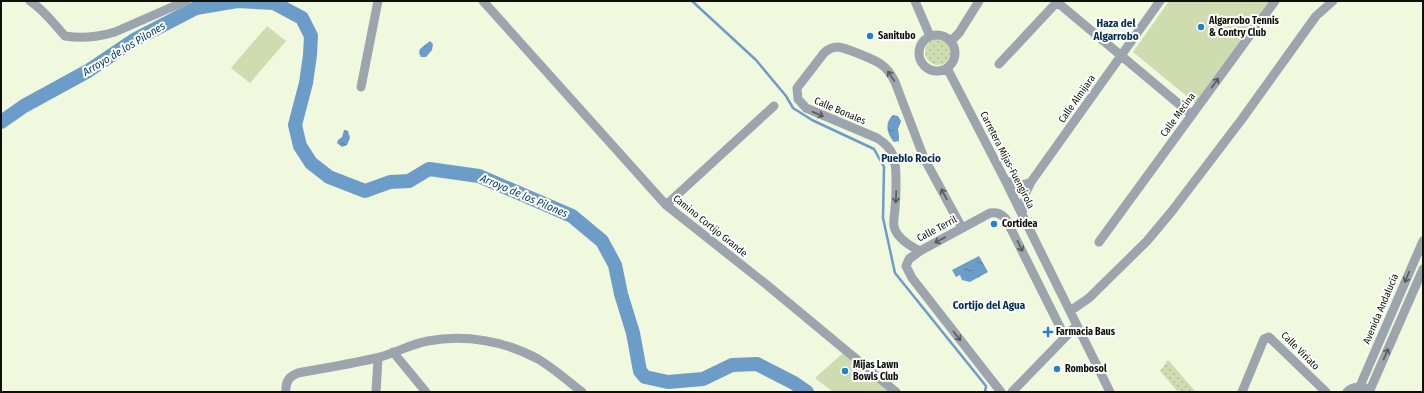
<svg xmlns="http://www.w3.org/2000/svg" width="1424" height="393" font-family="'Fira Sans Condensed',sans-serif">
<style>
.green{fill:url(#green-dots)}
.pitch{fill:#cfdcaf}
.water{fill:url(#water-ripples)}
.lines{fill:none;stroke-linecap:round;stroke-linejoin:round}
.stream{stroke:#6c9cc8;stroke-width:2.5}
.river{stroke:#6c9cc8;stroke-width:14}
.minor{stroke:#9ca5ae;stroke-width:9}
.oneway{stroke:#555a5a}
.poi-dot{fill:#2082ce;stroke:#fff;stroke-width:1.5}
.labels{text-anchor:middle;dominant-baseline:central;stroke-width:4;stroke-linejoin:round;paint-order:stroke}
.poi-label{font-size:10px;font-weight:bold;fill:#0e1007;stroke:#fff;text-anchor:start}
.street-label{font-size:10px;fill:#0e1007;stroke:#fff}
.neighbourhood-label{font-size:11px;font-weight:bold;fill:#002d50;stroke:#fff}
.water-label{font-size:11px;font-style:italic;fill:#013c65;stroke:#fff}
</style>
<defs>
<pattern id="green-dots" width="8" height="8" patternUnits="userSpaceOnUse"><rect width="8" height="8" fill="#cfdcaf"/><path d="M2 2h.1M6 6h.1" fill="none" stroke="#b1bc95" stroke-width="1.8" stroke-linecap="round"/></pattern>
<pattern id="water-ripples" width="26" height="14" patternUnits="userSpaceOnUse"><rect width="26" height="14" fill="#6c9cc8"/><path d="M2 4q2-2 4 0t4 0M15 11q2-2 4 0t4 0" fill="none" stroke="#577ea0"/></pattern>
</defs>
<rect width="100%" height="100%" fill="#f0f8de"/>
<path class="green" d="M925 52a13 13 0 1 1 26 0a13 13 0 1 1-26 0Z
M1168,360l28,32h-18l-18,-21z"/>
<path class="pitch" d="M1169,1h101l-75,102 -62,-51z
M267,26l19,15 -36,42 -19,-15z
M844,352l49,40h-60l-18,-14z"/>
<path class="water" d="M430,41l3,3 -1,6 -6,7h-5l-2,-4 1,-4z
M893,115l5,1 3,5 -3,8 1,8v4l-5,1c-7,-8 -10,-19 -1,-27z
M344,130l4,1 2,7 -3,7 -5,2 -5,-4 1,-3 4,-3z
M979,256l9,16 -18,10 -8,-2 -2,-5 -4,2 -4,-7z"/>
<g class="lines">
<path class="stream" d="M692,1l64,59 30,36 7,12 19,12 62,29 10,18 -1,51 12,55 91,113 -1,6"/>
<path class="river" d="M1,122l23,-16 64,-35 46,-31 62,-32 41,-7 37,2 28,15 9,18 -1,19 -4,28 -11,42 5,21 11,17 18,14 36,14 25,-9 19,-1 20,-12 50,7 93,40 30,25 13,24 6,29 12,39 7,38 5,6 23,5 35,-3 29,-14 25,-1 37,19 13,9"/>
<path class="minor" d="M30,1c14,9 24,23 35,35 17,3 33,1 50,-4l71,-31
M483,1l183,204 101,80 129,107
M915,1l15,35
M1057,2l135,113
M919 53a18 18 0 1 1 36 0a18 18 0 1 1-36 0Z
M951,41l8,-8 20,-32
M999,64l59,-63
M947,68l58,112 105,212
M361,87l17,-86
M1005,180c10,5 16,7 26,2
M666,205l108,-99
M1022,214l4,-22 5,-10 129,-181
M1099,242l176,-241
M920,251c-10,-5 -24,-13 -26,-25 -1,-5 1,-13 1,-18 1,-9 1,-19 1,-28 0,-19 -1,-31 -19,-42l-71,-30 -8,-9 -1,-11 27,-35c4,-4 8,-6 14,-6 8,1 38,13 44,18 6,4 10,11 13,17l29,76 38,70
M1070,311l19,-13 58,-57 25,-30 70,-92 74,-103 17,-15
M393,352l33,40
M1360,386l63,-145
M1370,390l53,-121
M286,392c-1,-10 3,-16 12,-19 26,-5 53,-9 78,-15 18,-4 34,-14 52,-17 37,-7 77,0 110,18 15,9 30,22 44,33
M376,392l2,-34
M1001,392l-89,-114 -6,-12 3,-7 11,-8 70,-38c8,-1 11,1 16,6l59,118
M1012,392l65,-67
M1242,392l22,-53 5,-2 57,55
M1347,392c6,-6 12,-6 19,-4"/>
</g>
<defs><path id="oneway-shaft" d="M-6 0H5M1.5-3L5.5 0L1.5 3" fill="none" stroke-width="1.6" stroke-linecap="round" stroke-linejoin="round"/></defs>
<g class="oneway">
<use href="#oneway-shaft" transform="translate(891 76) rotate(-124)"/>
<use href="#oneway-shaft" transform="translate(1215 83) rotate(-54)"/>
<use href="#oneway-shaft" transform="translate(818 114) rotate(23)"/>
<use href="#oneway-shaft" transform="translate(944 194) rotate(-118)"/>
<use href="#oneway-shaft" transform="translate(896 197) rotate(92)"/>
<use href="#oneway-shaft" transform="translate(940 240) rotate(152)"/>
<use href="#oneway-shaft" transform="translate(1020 246) rotate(64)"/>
<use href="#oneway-shaft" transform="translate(1407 277) rotate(113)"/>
<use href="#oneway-shaft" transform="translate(957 336) rotate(52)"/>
<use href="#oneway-shaft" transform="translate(1386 354) rotate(-66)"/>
</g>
<g class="poi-dot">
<circle cx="1201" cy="27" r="4"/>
<circle cx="870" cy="36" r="4"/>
<circle cx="994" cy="224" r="4"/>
<path d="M1046 326h4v4h4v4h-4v4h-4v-4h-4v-4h4z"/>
<circle cx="1057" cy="369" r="4"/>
<circle cx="845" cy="371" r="4"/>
</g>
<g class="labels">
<g class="poi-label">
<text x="1209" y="21">Algarrobo Tennis<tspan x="1209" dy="12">&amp; Contry Club</tspan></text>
<text x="878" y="36">Sanitubo</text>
<text x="1002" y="224">Cortidea</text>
<text x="1056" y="332">Farmacia Baus</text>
<text x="853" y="365">Mijas Lawn<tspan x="853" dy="12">Bowls Club</tspan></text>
<text x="1065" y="369">Rombosol</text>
</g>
<g class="street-label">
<text transform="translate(1077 99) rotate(-55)">Calle Almijara</text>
<text transform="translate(840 111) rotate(23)">Calle Bonales</text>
<text transform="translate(1178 115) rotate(-54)">Calle Mecina</text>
<text transform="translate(1007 160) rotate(63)">Carretera Mijas-Fuengirola</text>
<text transform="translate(710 226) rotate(39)">Camino Cortijo Grande</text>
<text transform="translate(937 229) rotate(-28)">Calle Terril</text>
<text transform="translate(1381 309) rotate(-67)">Avenida Andalucía</text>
<text transform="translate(1300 351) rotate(45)">Calle Viriato</text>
</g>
<g class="neighbourhood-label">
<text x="1116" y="23">Haza del<tspan x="1116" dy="13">Algarrobo</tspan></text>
<text x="911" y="158">Pueblo Rocio</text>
<text x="989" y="305">Cortijo del Agua</text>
</g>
<g class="water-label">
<text transform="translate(124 49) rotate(-31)">Arroyo de los Pilones</text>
<text transform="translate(524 196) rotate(23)">Arroyo de los Pilones</text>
</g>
</g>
<rect width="1424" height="393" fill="none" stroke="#0e1007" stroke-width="4"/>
</svg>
